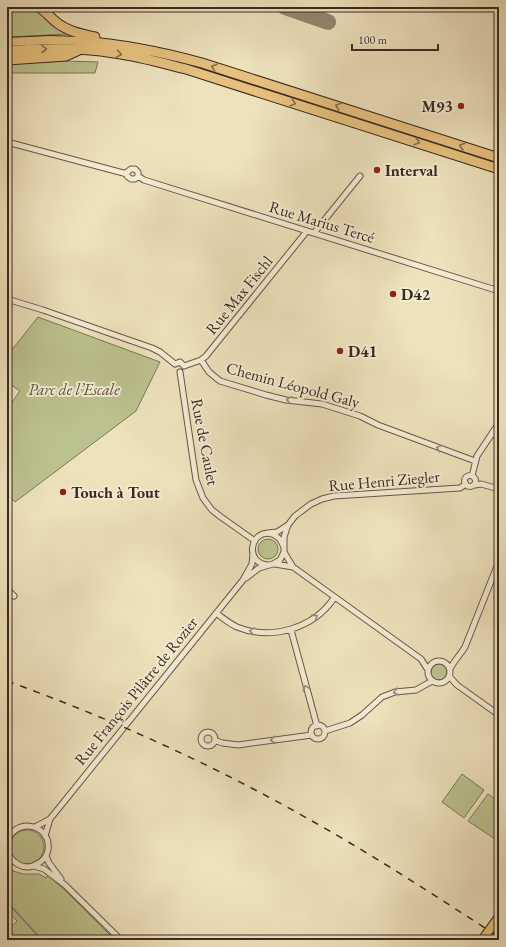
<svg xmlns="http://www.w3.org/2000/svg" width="506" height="947" font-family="'EB Garamond',serif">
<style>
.green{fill:#bcc28e;stroke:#7b7658}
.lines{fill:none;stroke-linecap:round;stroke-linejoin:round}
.stream{stroke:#738276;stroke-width:1.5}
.taxiway{stroke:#94866e;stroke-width:16}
.minor-casing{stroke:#675748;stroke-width:7}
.trunk-casing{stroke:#3a2921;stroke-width:10}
.motorway-casing{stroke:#3a2921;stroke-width:11}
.minor{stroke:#f3ecd3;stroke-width:5}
.trunk{stroke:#e6c17e;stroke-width:8}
.motorway{stroke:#e6c17e;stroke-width:9}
.rail{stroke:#3a2921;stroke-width:1.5;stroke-dasharray:7 7;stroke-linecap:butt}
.trunk-bridge-casing{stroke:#3a2921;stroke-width:10;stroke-linecap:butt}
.trunk-bridge{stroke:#e6c17e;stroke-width:8}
.oneway{stroke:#876d4b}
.oneway2{stroke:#968a7a}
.poi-dot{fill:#8f2418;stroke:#f3ecd3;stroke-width:1.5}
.labels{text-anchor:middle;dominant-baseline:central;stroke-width:4;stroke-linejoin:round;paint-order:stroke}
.poi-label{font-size:16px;font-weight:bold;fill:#3a2921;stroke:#f3ecd3;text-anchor:start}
.street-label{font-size:16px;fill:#3a2921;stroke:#f3ecd3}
.park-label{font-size:16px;font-style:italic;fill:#5a4f3c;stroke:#f3ecd3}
</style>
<rect width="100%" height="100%" fill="#ede2bc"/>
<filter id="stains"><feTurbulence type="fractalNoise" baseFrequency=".005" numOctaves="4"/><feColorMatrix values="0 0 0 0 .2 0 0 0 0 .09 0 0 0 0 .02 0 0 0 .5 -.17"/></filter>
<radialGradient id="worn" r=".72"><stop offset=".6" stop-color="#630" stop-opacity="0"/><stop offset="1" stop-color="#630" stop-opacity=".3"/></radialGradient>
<path class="green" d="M7,7h24l37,27 -61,3z
M65,61l33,1 -3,11h-88v-9z
M38,317l122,45 -24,49 -121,91 -8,-8v-85l13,-18 -13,-9v-26z
M258 549a10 10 0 1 1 20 0a10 10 0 1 1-20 0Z
M431 672a8 8 0 1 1 16 0a8 8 0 1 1-16 0Z
M462,774l22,16 -20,28 -22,-16z
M488,794l11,8v37l-1,2 -30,-20z
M10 847a17 17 0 1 1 34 0a17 17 0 1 1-34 0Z
M7,869l16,5h16l7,4 2,-3 21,19 46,46h-108v-10l5,-5 -3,-3 4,3 4,-4 -8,-8 -2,2z"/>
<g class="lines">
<path class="stream" d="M7,902l35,38"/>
<path class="taxiway" d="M285,7l43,15"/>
<g class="minor-casing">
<path id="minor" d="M7,142l120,32
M138,176l-3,3h-4l-4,-3v-4l4,-3h4l3,3v4l6,4 355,111
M314,233l46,-57
M7,299l36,11 109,38 8,4 15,12
M201,360l8,12 11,9 46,14 20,5 36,4 38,12 18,9 97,36
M175,364l5,-2 4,4
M184,366l17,-6 5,-4 101,-125
M180,372l16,108 7,18 9,12 9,7 34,24
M492,433l7,5
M464.5 481a5.5 5.5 0 1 1 11 0a5.5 5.5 0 1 1-11 0Z
M472,476l5,-20 22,-33
M475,485l6,-1 18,5
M267,533l10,-1 11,-7 7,-9 16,-12 11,-5 12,-3 126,-8 6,-4
M284,552l9,15 128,92 7,11
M275,564l18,3
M268,565c-25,-2 -17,-37 4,-31 6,2 9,6 11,11
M246,578l13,-10 14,-4 7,-4 4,-8v-15l4,-12
M7,589l7,7
M216,613c7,5 14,11 21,14 35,14 77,1 97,-29
M291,630l26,96
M428 672a11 11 0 1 1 22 0a11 11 0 1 1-22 0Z
M450,669c4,-8 10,-14 15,-22l34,-86
M449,676l8,9 42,30
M311 732a7 7 0 1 1 14 0a7 7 0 1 1-14 0Z
M325,731l25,-8 12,-8 20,-18 13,-5 21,-2 16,-9
M201 739a7 7 0 1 1 14 0a7 7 0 1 1-14 0Z
M216,741l7,2 15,2 74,-10
M35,827l15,-8 193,-239 9,-16 1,-11
M45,836l5,-17
M7,844c5,-28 45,-21 41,6 -1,6 -5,11 -11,14 -13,8 -28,-2 -30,-16
M46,856l3,7 12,16
M34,866l10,3 21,16 56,55"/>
</g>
<g class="trunk-casing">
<path id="trunk" d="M7,42l43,-2 30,1
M498,940l1,-1"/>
</g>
<g class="motorway-casing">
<path id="motorway" d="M39,7c6,4 11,10 17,15 11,9 25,12 39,15
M80,41c41,3 82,11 122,22l297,95
M7,51c36,-3 71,-4 107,2 24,3 48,10 72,16l313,100
M7,60l59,-4 13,-6"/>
</g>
<use href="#minor" class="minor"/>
<use href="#trunk" class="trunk"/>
<use href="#motorway" class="motorway"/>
<path class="rail" d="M7,681c108,39 213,87 312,144 62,35 121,74 180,112"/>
<g class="trunk-bridge-casing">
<path id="trunk-bridge" d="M482,940l16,-22"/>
</g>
<use href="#trunk-bridge" class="trunk-bridge"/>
</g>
<defs><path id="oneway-chevron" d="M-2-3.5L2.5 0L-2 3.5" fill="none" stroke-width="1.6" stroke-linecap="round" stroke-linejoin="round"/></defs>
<g class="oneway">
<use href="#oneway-chevron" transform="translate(44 49) rotate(-2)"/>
<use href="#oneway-chevron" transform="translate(119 54) rotate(10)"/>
<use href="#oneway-chevron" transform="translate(214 67) rotate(-162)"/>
<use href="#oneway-chevron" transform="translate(293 103) rotate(17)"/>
<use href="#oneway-chevron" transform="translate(338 106) rotate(-162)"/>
<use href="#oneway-chevron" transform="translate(417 142) rotate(18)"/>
<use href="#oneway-chevron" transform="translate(462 146) rotate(-162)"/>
</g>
<g class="oneway2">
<use href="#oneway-chevron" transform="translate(289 400) rotate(-171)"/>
<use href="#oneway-chevron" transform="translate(439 448) rotate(-160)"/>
<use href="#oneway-chevron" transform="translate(315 617) rotate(-34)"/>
<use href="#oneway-chevron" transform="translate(252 631) rotate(-171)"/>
<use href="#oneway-chevron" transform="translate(306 688) rotate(-106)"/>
<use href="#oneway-chevron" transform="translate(396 692) rotate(165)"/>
<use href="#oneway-chevron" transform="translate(273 740) rotate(173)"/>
</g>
<g class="poi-dot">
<circle cx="461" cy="106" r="4"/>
<circle cx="377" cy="170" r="4"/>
<circle cx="393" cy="294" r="4"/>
<circle cx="340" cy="351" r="4"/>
<circle cx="63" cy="492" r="4"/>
</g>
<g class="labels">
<g class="poi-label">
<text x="453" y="106" text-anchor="end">M93</text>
<text x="385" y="170">Interval</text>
<text x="401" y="294">D42</text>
<text x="348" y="351">D41</text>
<text x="71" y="492">Touch à Tout</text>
</g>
<g class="street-label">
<text transform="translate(322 222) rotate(17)">Rue Marius Tercé</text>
<text transform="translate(239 295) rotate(-51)">Rue Max Fischl</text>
<text transform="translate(293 385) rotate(15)">Chemin Léopold Galy</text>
<text transform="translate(205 442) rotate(79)">Rue de Caulet</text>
<text transform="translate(384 481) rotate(-5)">Rue Henri Ziegler</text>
<text transform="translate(136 691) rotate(-51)">Rue François Pilâtre de Rozier</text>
</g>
<g class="park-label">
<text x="74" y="389">Parc de l’Escale</text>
</g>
</g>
<rect width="506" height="947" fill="none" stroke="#ede2bc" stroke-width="24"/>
<rect x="8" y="8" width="490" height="931" fill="none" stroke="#3a2921" stroke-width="2"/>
<rect x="12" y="12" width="482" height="923" fill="none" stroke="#3a2921"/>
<path d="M352 44v6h86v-6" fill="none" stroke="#3a2921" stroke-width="2"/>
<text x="358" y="44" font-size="12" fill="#3a2921" stroke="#f3ecd3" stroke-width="3" paint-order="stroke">100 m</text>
<rect width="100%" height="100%" filter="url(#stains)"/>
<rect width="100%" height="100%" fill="url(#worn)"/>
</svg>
